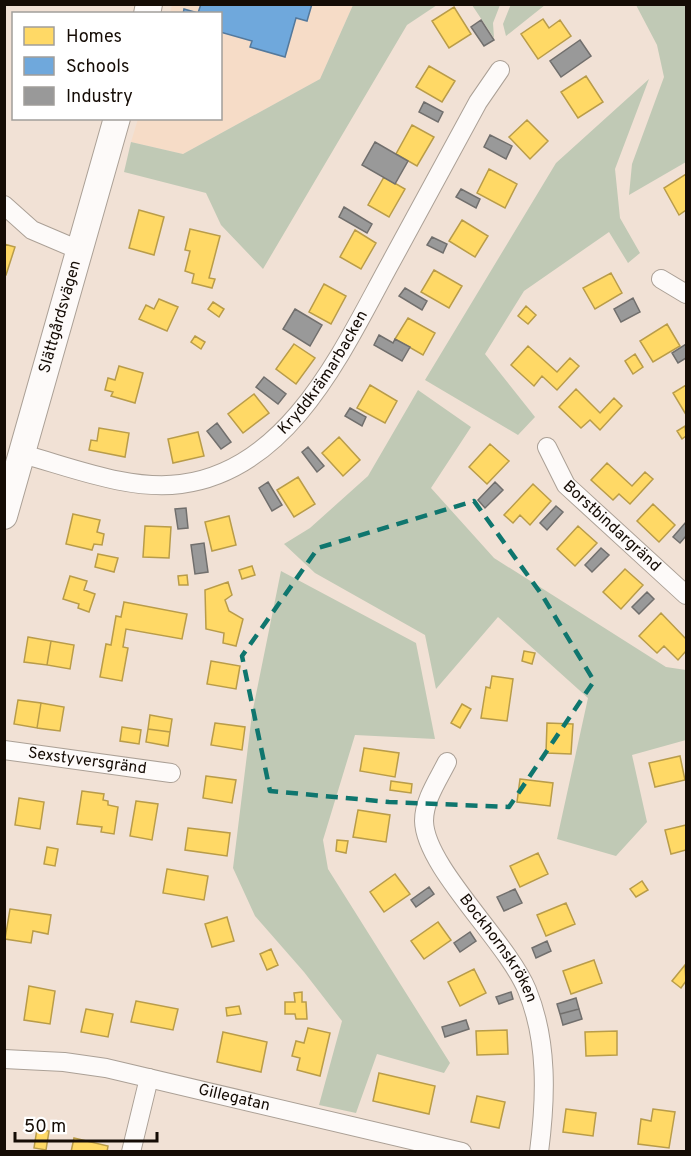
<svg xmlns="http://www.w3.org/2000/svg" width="691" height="1156" font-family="Overpass,sans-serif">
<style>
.built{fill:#f6dcc7}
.forest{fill:#c0c9b5}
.homes{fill:#ffd966;stroke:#b99c49;stroke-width:1.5}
.schools{fill:#6fa8dc;stroke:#54799c;stroke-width:1.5}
.industry{fill:#999;stroke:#716f6d;stroke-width:1.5}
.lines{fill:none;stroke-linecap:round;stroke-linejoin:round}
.street-casing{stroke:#aba096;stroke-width:20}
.secondary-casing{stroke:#aba096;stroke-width:28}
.street{stroke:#fdfaf9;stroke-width:18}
.secondary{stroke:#fdfaf9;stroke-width:26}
.marked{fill:none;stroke:#0f766e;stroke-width:4.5;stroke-dasharray:12 8;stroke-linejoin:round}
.labels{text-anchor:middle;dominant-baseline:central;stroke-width:6;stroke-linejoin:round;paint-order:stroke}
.street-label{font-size:16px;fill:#150c05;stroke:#fff}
</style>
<rect width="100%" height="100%" fill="#f1e1d5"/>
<path class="built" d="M172,5h181l-33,74 -137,75 -52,-12 7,-23 82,-1v-104l-50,-1z"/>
<path class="forest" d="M511,4h34v1l-39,31 -3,-12z
M353,5h84l-30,20 -144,244 -42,-44 -15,-32 -82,-21 7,-30 52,12 137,-75z
M472,5h28l-7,18 1,15z
M636,5h50v157l-57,33 3,-31 32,-87 -7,-32z
M649,79l-34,90 5,49 20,35 -12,10 -19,-31 -85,59 -39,63 50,63 -17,18 -93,-55 131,-217z
M418,390l53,37 -40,61 63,70 172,109 20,3v70l-54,15 15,67 -31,34 -59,-17 31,-141 -90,-81 -62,72 -11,-54 -110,-62 -31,-29 26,-16 58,-52z
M281,571l135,72 19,96 -80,-4 -32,105 5,29 122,194 -6,10 -67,-19 -21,59 -37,-8 23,-84 -38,-49 -49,-56 -22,-48 19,-154z"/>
<path class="homes" d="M454,7l17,27 -22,14 -17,-27z
M543,19l6,9 11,-8 11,16 -33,23 -17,-25z
M429,66l26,15 -13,21 -26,-15z
M586,76l17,26 -25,16 -17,-26z
M527,120l21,21 -18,18 -21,-22z
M412,125l22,12 -17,29 -21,-12z
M489,169l28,15 -12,24 -28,-15z
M686,174v36l-7,5 -15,-27z
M384,177l21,12 -16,28 -21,-12z
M139,210l25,7 -10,38 -25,-7z
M462,220l26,16 -13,21 -26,-16z
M190,229l30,7 -11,42 6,1 -3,9 -20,-5 2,-9 -9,-3 5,-20 -5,-1z
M355,230l21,13 -15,26 -21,-12z
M4,244l11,3 -9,28h-2z
M434,270l28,16 -13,22 -28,-16z
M611,273l11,20 -27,16 -12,-21z
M324,284l22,12 -15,28 -22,-12z
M159,299l19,8 -11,24 -28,-12 7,-14 8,4z
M213,302l11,7 -5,8 -11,-8z
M526,306l10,9 -8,9 -10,-8z
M408,318l27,15 -12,22 -28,-16z
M667,324l13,22 -27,16 -13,-21z
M195,336l10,6 -4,7 -10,-7z
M294,344l21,14 -19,26 -20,-15z
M528,346l29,26 13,-14 9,8 -22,24 -15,-14 -8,10 -23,-21z
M635,354l8,13 -10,7 -8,-13z
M119,366l24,7 -8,30 -24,-7 2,-4 -8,-2 3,-12 7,2z
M370,385l27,16 -12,22 -28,-15z
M686,385v27l-1,1 -12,-20z
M576,389l24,24 14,-15 8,8 -22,24 -10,-10 -9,8 -22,-21z
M254,394l15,19 -26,20 -15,-19z
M685,426l1,10 -4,3 -5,-8z
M99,428l30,5 -4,24 -36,-7 2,-10 6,1z
M198,432l6,24 -31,7 -5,-24z
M339,437l21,23 -17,16 -21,-23z
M490,444l19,17 -22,23 -18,-17z
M607,463l25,23 13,-14 8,7 -23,25 -11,-10 -6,6 -22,-20z
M298,477l17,27 -21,13 -17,-27z
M533,484l18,17 -21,24 -10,-10 -7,8 -9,-8z
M653,504l22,21 -16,17 -22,-21z
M73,514l27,6 -3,12 7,2 -2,11 -8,-1 -2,6 -26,-6z
M229,516l7,29 -24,6 -7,-29z
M145,526l26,1 -2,31 -26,-1z
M578,526l19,17 -22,23 -18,-17z
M98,554l20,4 -4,14 -19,-5z
M252,566l3,9 -13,4 -3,-9z
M625,569l18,16 -22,24 -18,-17z
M187,575l1,10h-9l-1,-9z
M70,576l17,5 -3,9 11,4 -6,18 -11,-4 1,-4 -16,-5z
M228,582l4,13 -7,5 4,11 14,8 -7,27 -13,-3 1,-10 -18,-4 -1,-39z
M124,602l63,12 -5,25 -56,-10 -3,18 5,1 -6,33 -22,-4 6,-33 5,1 5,-29 5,1z
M661,613l25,26v12l-8,9 -14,-14 -7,7 -18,-17z
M28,637l23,4 -4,24 -23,-3z
M51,641l23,4 -4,24 -23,-4z
M524,651l11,2 -3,11 -10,-3z
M211,661l29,5 -4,23 -29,-5z
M492,676l21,3 -6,42 -26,-3 5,-31 4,1z
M18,700l23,3 -4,25 -23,-4z
M41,703l23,4 -4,24 -23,-3z
M462,704l9,5 -11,19 -9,-5z
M150,715l22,4 -2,13 -22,-3z
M215,723l30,4 -3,23 -31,-5z
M547,723l26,1 -2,30 -25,-1z
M122,727l19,3 -2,14 -19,-3z
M148,729l22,3 -2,14 -22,-4z
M364,748l35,5 -4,24 -35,-6z
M680,756l5,24 -30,7 -6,-24z
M206,776l30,4 -4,23 -29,-5z
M520,779l33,4 -3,23 -33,-4z
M391,781l21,3 -1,9 -21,-3z
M82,791l22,3 -1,6 5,1v4l10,2 -4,27 -13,-2 1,-5 -25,-3z
M19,798l25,4 -4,27 -25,-4z
M136,801l22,3 -6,36 -22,-4z
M358,810l32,5 -4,27 -33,-5z
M686,825v25l-15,4 -6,-24z
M188,828l42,5 -3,23 -42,-6z
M337,840l11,1 -2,12 -10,-2z
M47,847l11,2 -3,17 -11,-2z
M538,853l10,21 -28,13 -10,-21z
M167,869l41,7 -4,24 -41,-7z
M395,874l15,20 -26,18 -14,-20z
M642,881l6,9 -12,7 -6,-8z
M566,903l9,21 -29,12 -9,-21z
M10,909l41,6 -3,19 -15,-3 -2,12 -26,-4z
M227,917l7,24 -22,6 -7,-23z
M438,922l13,18 -27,19 -13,-18z
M271,949l7,16 -11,5 -7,-16z
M594,960l8,23 -31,11 -8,-23z
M685,965l1,16 -5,7 -9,-7z
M474,969l12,24 -26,13 -12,-24z
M29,986l26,5 -5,33 -26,-4z
M302,992v10h4l1,17h-11l-1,-5h-10v-12h10l-1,-9z
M136,1001l42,8 -5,21 -42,-8z
M239,1006l2,8 -14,2 -1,-8z
M86,1009l27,5 -5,23 -27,-5z
M308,1028l22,5 -10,43 -23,-6 3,-12 -8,-2 4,-15 8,2z
M507,1030l1,24 -31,1 -1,-24z
M617,1031v24l-31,1 -1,-24z
M223,1032l44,10 -6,30 -44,-10z
M379,1073l56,13 -6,28 -56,-13z
M477,1096l28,6 -6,26 -28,-6z
M566,1109l30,4 -3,23 -30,-4z
M653,1109l22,3 -6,36 -31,-4 3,-25 10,2z
M37,1129l12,2 -3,19 -12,-2z
M74,1138l34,8 -1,6h-36z"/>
<path class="schools" d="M201,4h111l-5,17 -11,-3 -11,39 -35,-10 2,-6 -32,-9v-18h-37l1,-5 14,4z"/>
<path class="industry" d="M481,20l13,20 -10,6 -13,-19z
M580,40l11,16 -30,21 -11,-16z
M424,102l19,10 -5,10 -19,-10z
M490,135l22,11 -6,13 -22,-12z
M375,142l33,19 -13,23 -33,-19z
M461,189l19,10 -4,9 -20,-11z
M344,207l28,17 -5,9 -28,-16z
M432,237l15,7 -4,9 -16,-8z
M405,288l22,13 -5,9 -23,-14z
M633,298l7,14 -19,10 -7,-13z
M295,309l27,16 -12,21 -27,-17z
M379,335l14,8 2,-4 15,8 -8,14 -28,-16z
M686,344v14l-8,5 -6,-10z
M264,377l22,17 -8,10 -22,-17z
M350,408l16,9 -4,9 -17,-10z
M217,423l14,19 -10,7 -14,-18z
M308,447l16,19 -7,6 -15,-20z
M268,482l14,23 -10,6 -13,-23z
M495,482l8,8 -18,18 -7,-8z
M556,506l7,6 -16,18 -7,-7z
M186,508l2,20 -10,1 -3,-20z
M686,522v14l-6,7 -7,-6z
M204,543l4,29 -13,2 -4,-29z
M601,548l8,7 -17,17 -7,-7z
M647,592l7,7 -15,15 -7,-7z
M429,887l5,7 -18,13 -5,-7z
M515,889l7,14 -18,8 -7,-14z
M470,932l6,9 -16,11 -6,-9z
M547,941l4,10 -15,7 -4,-10z
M511,992l2,7 -14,5 -3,-7z
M576,998l3,11 -19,5 -3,-10z
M579,1009l3,10 -19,6 -3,-11z
M466,1020l3,9 -24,8 -3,-10z"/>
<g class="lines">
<g class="street-casing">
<g id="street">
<path d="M4,205l28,25 47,20"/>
<path d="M661,279l25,15"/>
<path id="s1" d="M547,447l19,38 120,110"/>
<path id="s2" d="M22,454c49,13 107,37 159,30 110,-14 163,-137 210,-222 29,-54 58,-107 87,-160l22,-32"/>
<path id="s3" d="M4,750l167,23"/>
<path id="s4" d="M447,762c-9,18 -23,38 -23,59 1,46 82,119 103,169 21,51 19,108 12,162"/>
<path id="s5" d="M4,1059l60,3 42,6 356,84"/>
<path d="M131,1152l18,-74"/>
</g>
</g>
<g class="secondary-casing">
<g id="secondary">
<path d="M147,14l2,-10"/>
<path id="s6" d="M4,516l113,-398"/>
</g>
</g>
<use href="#street" class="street"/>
<use href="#secondary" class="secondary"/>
</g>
<path class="marked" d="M474,501l68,94 52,86 -85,126 -120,-5 -119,-11 -28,-135 76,-108z"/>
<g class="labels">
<g class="street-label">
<text stroke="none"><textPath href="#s6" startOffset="207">Slättgårdsvägen</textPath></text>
<text stroke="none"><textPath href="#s2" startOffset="351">Kryddkrämarbacken</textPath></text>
<text stroke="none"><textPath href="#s1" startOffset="104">Borstbindargränd</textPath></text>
<text stroke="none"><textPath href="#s3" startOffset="84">Sexstyversgränd</textPath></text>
<text stroke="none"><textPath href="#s4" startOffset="213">Bockhornskröken</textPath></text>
<text stroke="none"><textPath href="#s5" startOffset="234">Gillegatan</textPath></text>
</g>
</g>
<rect width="691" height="1156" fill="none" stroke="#150c05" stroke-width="12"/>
<rect x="12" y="12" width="210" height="108" fill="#ffffff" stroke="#a19e9b" stroke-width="1.5"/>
<rect x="24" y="27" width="30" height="18" fill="#ffd966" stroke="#a19e9b" stroke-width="1.5"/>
<text x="66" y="42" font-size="18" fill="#150c05">Homes</text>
<rect x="24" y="57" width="30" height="18" fill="#6fa8dc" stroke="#a19e9b" stroke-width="1.5"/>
<text x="66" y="72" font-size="18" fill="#150c05">Schools</text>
<rect x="24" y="87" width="30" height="18" fill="#999999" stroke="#a19e9b" stroke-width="1.5"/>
<text x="66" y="102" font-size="18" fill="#150c05">Industry</text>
<path d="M15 1132v9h142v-9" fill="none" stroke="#150c05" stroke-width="3"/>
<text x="24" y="1132" font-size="18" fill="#150c05" stroke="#ffffff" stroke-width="4.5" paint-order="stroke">50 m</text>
</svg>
